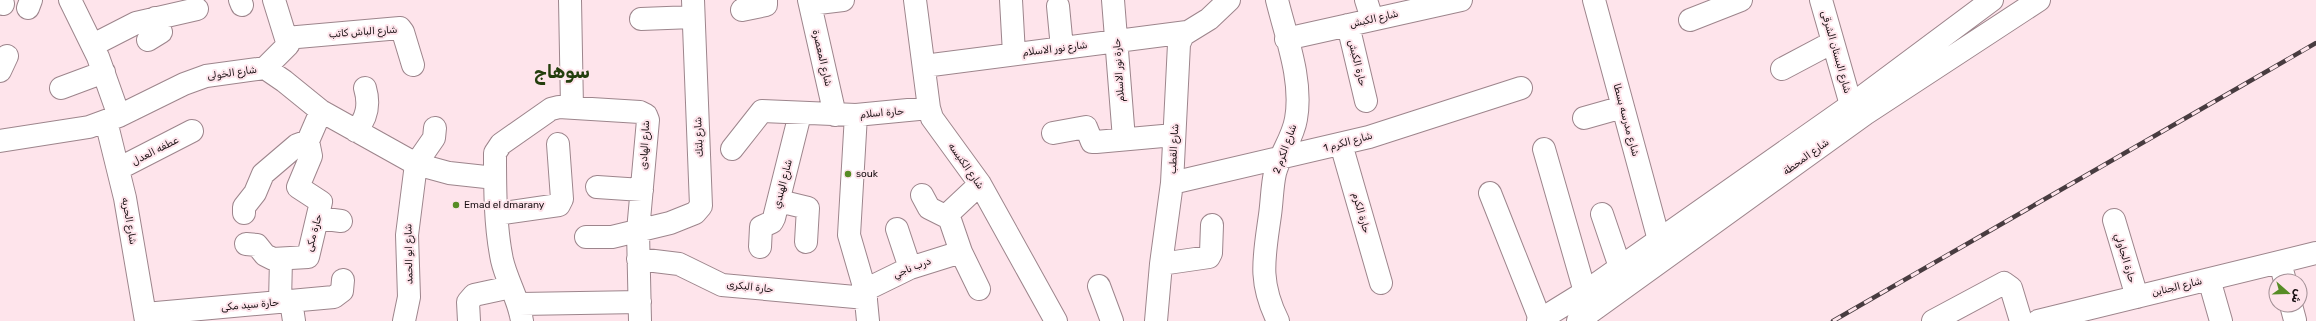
<svg xmlns="http://www.w3.org/2000/svg" width="2316" height="321" font-family="Rubik,'Noto Sans Arabic',sans-serif">
<style>
.lines{fill:none;stroke-linecap:round;stroke-linejoin:round}
.street-casing{stroke:#9d858c;stroke-width:24}
.secondary-casing{stroke:#9d858c;stroke-width:24}
.street{stroke:#fff;stroke-width:22}
.secondary{stroke:#fff;stroke-width:22}
.rail-casing{stroke:#483c40;stroke-width:4.5}
.rail{stroke:#fee4eb;stroke-width:3;stroke-dasharray:9;stroke-linecap:butt}
.poi-dot{fill:#578c25;stroke:#fee4eb;stroke-width:1.5}
.labels{text-anchor:middle;dominant-baseline:central;stroke-width:4;stroke-linejoin:round;paint-order:stroke}
.street-label{font-size:10px;fill:#191013;stroke:#fee4eb}
.poi-label{font-size:10px;fill:#191013;stroke:#fee4eb;text-anchor:start}
.town-label{font-size:18px;font-weight:bold;fill:#243e0d;stroke:#fee4eb}
</style>
<rect width="100%" height="100%" fill="#fee4eb"/>
<g class="lines">
<g class="street-casing">
<path id="street" d="M2,0l1,4
M70,0l28,57 21,59
M240,0l2,5
M570,0l2,107
M809,0l26,115
M915,0l14,108 3,10 48,66 76,137
M1011,0l3,54
M1113,0l11,139
M1277,0c9,37 26,80 19,119 -3,19 -16,35 -21,54 -3,13 -3,28 -5,42 -6,43 -12,66 8,106
M1366,0l6,19
M1594,0l65,240
M1821,0l30,105
M810,4l33,-4
M1058,6l4,42
M28,8l3,-8
M742,10l24,-5v-5
M641,19l52,-2
M1690,20l51,-20
M1348,25l18,76
M286,38l114,-10 3,4 10,33
M1286,39l175,-39
M148,40l13,-8 -6,-14
M93,45l43,-22 61,-14
M924,66l263,-34
M265,68l23,-23 -14,-45
M1782,69l51,-27
M0,71l7,-15
M61,88l43,-16
M856,115l-7,120 16,55 3,31
M1584,118l39,-11
M106,121l19,77 21,123
M356,131c11,-13 14,-26 9,-43
M1053,133l33,-6 6,15h4l78,-7
M0,141l89,-14 30,-11 65,-32 22,-8 59,-8 19,13 37,30 95,53 33,9 46,5
M1341,144l40,139
M732,149l30,-38 94,4 73,-7
M1544,149l41,143
M118,169l74,-38
M1172,183l197,-46 152,-49
M597,187l45,3
M1490,193l50,126
M922,195l7,13 20,10
M779,201l29,7 -2,34
M244,213v-6l11,-14 8,-19 34,-29 11,-4
M497,214l62,-9 3,-6 -4,-55
M1602,214l18,53
M318,218l23,3
M2114,220l23,77
M897,229l13,39
M586,237h26l58,-14 25,-10 6,-7 -8,-206
M246,244l11,1 8,10 8,4 35,-2 13,-55 -23,-15 13,-31 -3,-15 13,-30
M760,247l1,-20 11,-5 2,-4 26,-104
M638,259l41,5 43,21 144,13
M2280,262l5,19
M1161,264l48,-7 2,-4 1,-28
M2209,279l12,42
M1099,286l13,35
M979,289l-18,-37 -13,-38 32,-30
M865,290l45,-22 51,-16
M291,301l3,20
M280,302l1,-43
M520,304l120,-2
M2291,305l4,15
M145,314l189,-17 8,-6 1,-11
M404,321l5,-24 -2,-62 9,-71 18,-26 1,-10
M469,321l-1,-19 6,-7 37,-8
M522,321c-3,-22 -15,-39 -20,-61 -7,-34 -7,-72 -7,-107l6,-9 50,-35 8,-2 81,5 6,3 2,5 -10,111 2,90
M1156,321l5,-57 11,-81 7,-139 4,-9 26,-16 20,-19
M1933,321l71,-38 7,5 10,33
M2038,321l278,-68"/>
</g>
<g class="secondary-casing">
<path id="secondary" d="M1538,321l47,-29 266,-187 141,-105
M1578,321l287,-207 174,-114"/>
</g>
<use href="#street" class="street"/>
<use href="#secondary" class="secondary"/>
<g class="rail-casing">
<path id="rail" d="M1833,321l483,-278"/>
</g>
<use href="#rail" class="rail"/>
</g>
<g class="poi-dot">
<circle cx="848" cy="174" r="4"/>
<circle cx="456" cy="205" r="4"/>
</g>
<g class="labels">
<g class="street-label">
<text transform="translate(1374 19) rotate(-13)">شارع الكبش</text>
<text transform="translate(363 32) rotate(-4)">شارع الباش كاتب</text>
<text transform="translate(1055 49) rotate(-7)">شارع نور الاسلام</text>
<text transform="translate(1836 52) rotate(74)">شارع البستان الشرقى</text>
<text transform="translate(822 58) rotate(77)">شارع المعصرة</text>
<text transform="translate(1357 63) rotate(76)">حارة الكبش</text>
<text transform="translate(1119 70) rotate(-94)">حارة نور الاسلام</text>
<text transform="translate(232 73) rotate(-8)">شارع الخولى</text>
<text transform="translate(882 113) rotate(-5)">حارة اسلام</text>
<text transform="translate(1626 120) rotate(75)">شارع مدرسه بسطا</text>
<text transform="translate(699 137) rotate(-93)">شارع بلتك</text>
<text transform="translate(1348 142) rotate(-15)">شارع الكرم 1</text>
<text transform="translate(645 145) rotate(-87)">شارع الهادى</text>
<text transform="translate(1174 149) rotate(-87)">شارع القطب</text>
<text transform="translate(1285 149) rotate(-70)">شارع الكرم 2</text>
<text transform="translate(155 151) rotate(-27)">عطفه العدل</text>
<text transform="translate(1806 157) rotate(-36)">شارع المحطة</text>
<text transform="translate(966 166) rotate(55)">شارع الكنيسه</text>
<text transform="translate(783 184) rotate(-76)">شارع الهندي</text>
<text transform="translate(1361 213) rotate(74)">حارة الكرم</text>
<text transform="translate(129 221) rotate(80)">شارع الحريه</text>
<text transform="translate(314 233) rotate(-75)">حارة مكى</text>
<text transform="translate(409 254) rotate(-91)">شارع ابو الحمد</text>
<text transform="translate(2125 258) rotate(73)">حارة الجاولي</text>
<text transform="translate(912 268) rotate(-22)">درب ناجي</text>
<text transform="translate(750 287) rotate(6)">حارة البكرى</text>
<text transform="translate(2177 287) rotate(-14)">شارع الجناين</text>
<text transform="translate(250 305) rotate(-5)">حارة سيد مكى</text>
</g>
<g class="poi-label">
<text x="856" y="174">souk</text>
<text x="464" y="205">Emad el dmarany</text>
</g>
<g class="town-label">
<text x="562" y="72">سوهاج</text>
</g>
</g>
<g transform="translate(2288 293) rotate(110)"><circle r="19" fill="#fee4eb" stroke="#a28f95"/>
<path d="M0-3L7 15L0 10L-7 15Z" fill="#578c25"/>
<text y="-6" font-size="11" font-weight="bold" text-anchor="middle" fill="#191013">ش</text>
</g>
</svg>
